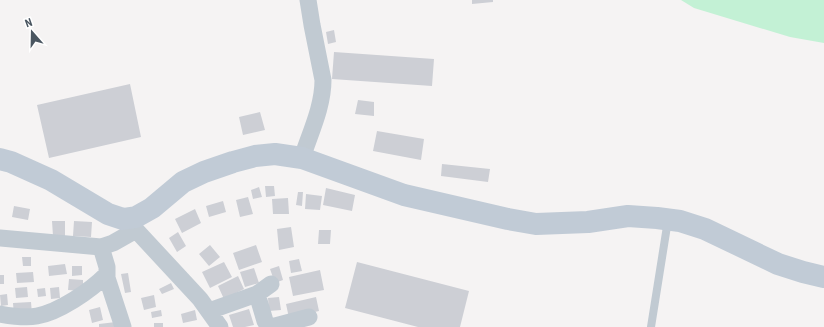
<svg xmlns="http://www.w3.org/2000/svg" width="824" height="327" font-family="'Roboto Condensed',sans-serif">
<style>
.green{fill:#c3f1d5}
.building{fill:#cdcfd5}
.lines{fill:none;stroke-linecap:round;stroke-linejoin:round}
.lane{stroke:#c1cad2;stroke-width:8}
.street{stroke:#c1cad2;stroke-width:17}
.secondary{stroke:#c1cbd6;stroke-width:22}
</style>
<rect width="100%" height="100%" fill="#f5f3f3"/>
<path class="green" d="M681,0h143v43l-34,-6 -96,-29z"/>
<path class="building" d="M472,0h21v2l-21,2z
M334,30l2,12 -8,2 -2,-12z
M334,52l100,7 -2,27 -100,-7z
M130,84l11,53 -92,21 -12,-53z
M358,100l16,2v14l-19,-2z
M260,112l5,18 -22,5 -4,-18z
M377,131l47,8 -3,21 -48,-9z
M442,164l48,5 -2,13 -47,-6z
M265,186h9l1,10 -9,1z
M259,187l3,10 -9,2 -2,-9z
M326,188l29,7 -3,16 -29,-6z
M298,192h5l-1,14 -6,-1z
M306,194l16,2 -2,14 -15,-1z
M248,197l5,17 -13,3 -4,-17z
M288,198l1,16h-16l-1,-15z
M223,201l3,11 -17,5 -3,-11z
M14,206l16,3 -2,11 -16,-3z
M195,209l6,14 -19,10 -7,-14z
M52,221h13v15h-12z
M74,221l18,1 -1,15 -18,-1z
M291,227l3,20 -15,3 -2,-21z
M319,230h12l-1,14h-12z
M178,232l8,14 -9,6 -8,-14z
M210,245l10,12 -11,9 -10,-12z
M256,245l6,17 -23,8 -6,-17z
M22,257h9v9h-8z
M299,259l3,12 -11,2 -2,-12z
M224,262l8,15 -22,11 -8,-16z
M357,262l112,29 -9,36h-42l-73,-19z
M65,264l2,10 -18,2 -1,-10z
M72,266h10v9l-10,1z
M279,266l4,14 -8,3 -5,-14z
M254,268l5,15 -14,4 -5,-15z
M320,270l4,20 -31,6 -4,-19z
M33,272l1,10 -17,1 -1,-10z
M128,273l3,19 -6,1 -4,-19z
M0,275h4v9h-4z
M238,276l6,13 -20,10 -6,-13z
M69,279l14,1v11l-15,-1z
M171,283l3,6 -12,5 -3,-5z
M27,287l1,10 -12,1 -1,-10z
M59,287l1,11 -9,1 -1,-11z
M45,288l1,8 -8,1 -1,-8z
M7,294l1,11 -7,1 -1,-11z
M154,295l2,12 -12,3 -3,-12z
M279,297l2,13 -12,1 -1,-13z
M316,297l3,14 -30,7 -3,-14z
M31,302l1,12 -18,2 -1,-13z
M100,307l3,13 -11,3 -3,-13z
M249,309l5,16 -9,2h-12l-4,-12z
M161,310l1,6 -10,2 -1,-6z
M195,310l2,10 -14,3 -2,-9z
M116,322l1,5h-18v-3z
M154,323h9v4h-9z"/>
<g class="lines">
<path class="lane" d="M651,327l17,-107"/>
<path class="street" d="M302,158c8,-25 21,-51 21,-78l-11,-55 -4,-25
M128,218l8,12 64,69 20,28
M0,238l101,9 12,-4 23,-13
M101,247l6,20v11l16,49
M257,294l8,27 3,5h7l34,-9
M209,311l48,-17 14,-10
M0,314c11,2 26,4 37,2 22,-4 53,-25 69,-41"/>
<path class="secondary" d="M0,159l11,3 40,18 57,34 15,5 13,-2 16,-9 31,-26 21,-10 29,-10 22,-6 20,-2 27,4 102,37 104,24 28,5 52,-2 40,-6 29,2 23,3 25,8 73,35 25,8 21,5"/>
</g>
<g transform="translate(32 32) rotate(340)" stroke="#ffffff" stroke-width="3" paint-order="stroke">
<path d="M0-3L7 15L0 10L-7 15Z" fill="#4a5661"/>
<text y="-6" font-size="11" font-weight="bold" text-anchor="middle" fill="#4a5661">N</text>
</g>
</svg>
